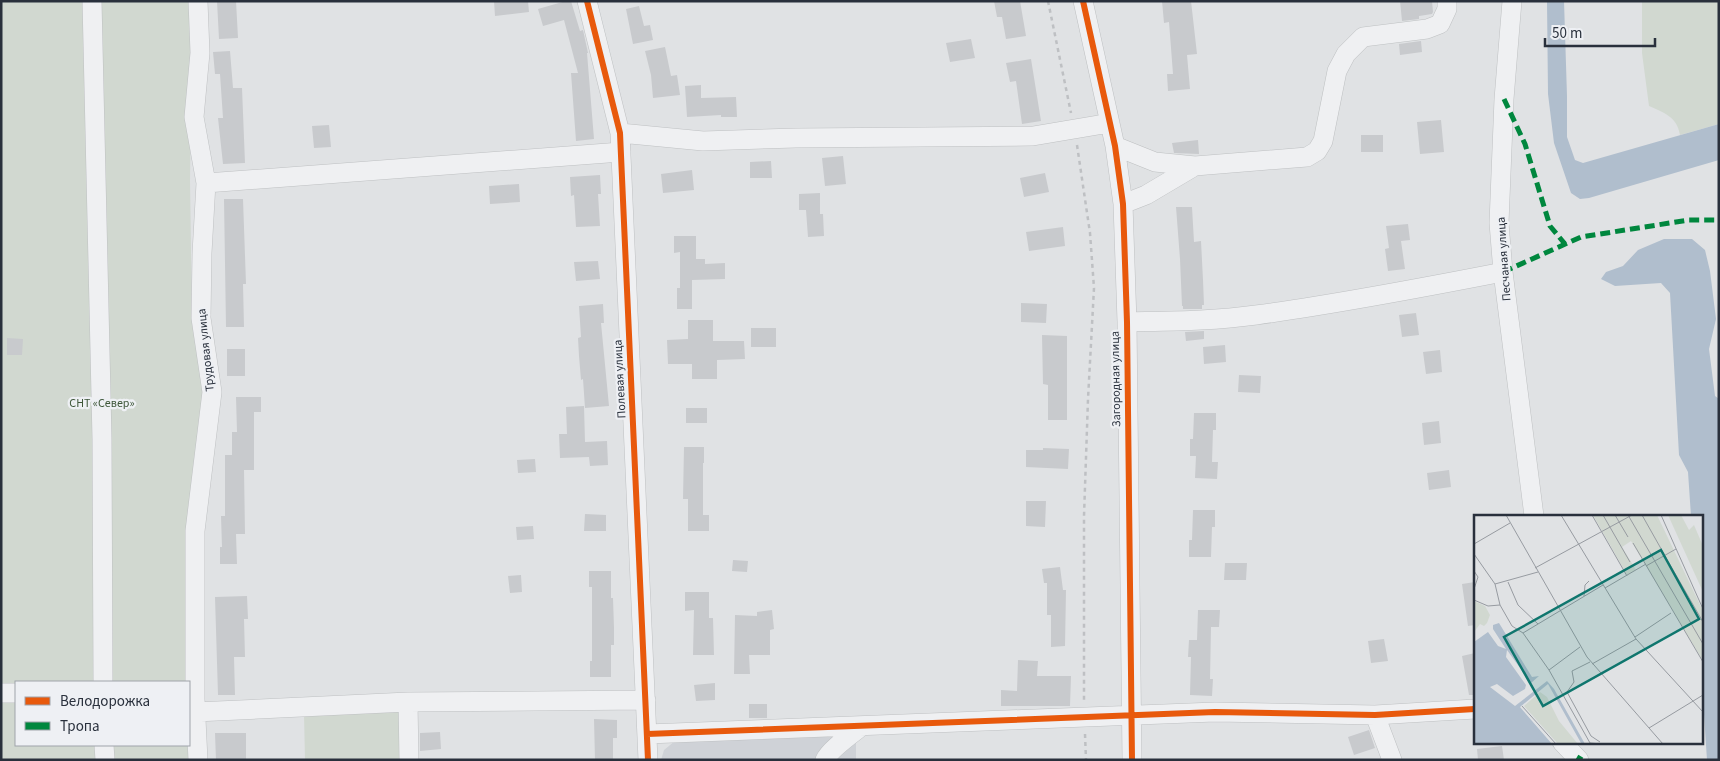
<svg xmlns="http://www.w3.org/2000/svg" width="1720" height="761" font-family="'Source Sans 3',sans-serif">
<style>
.built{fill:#cfd2d7}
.green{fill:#d1d8d0}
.water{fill:#b0becd}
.building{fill:#c8cacd}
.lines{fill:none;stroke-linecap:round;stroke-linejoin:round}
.minor-casing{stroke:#bec0c2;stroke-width:20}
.path{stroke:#bec0c3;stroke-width:2.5;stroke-dasharray:4 4;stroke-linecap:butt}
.minor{stroke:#eff0f2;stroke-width:19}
.quiet{stroke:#00873e;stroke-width:5;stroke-dasharray:10 5;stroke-linecap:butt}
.cycleway-casing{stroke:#eef0f4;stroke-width:9}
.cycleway{stroke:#e8590c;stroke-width:6}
.labels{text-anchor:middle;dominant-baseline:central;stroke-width:4.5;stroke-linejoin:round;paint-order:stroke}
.street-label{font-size:12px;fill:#29303c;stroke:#eef0f4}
.park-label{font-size:12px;fill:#3d5638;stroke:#eef0f4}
.inset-road{fill:none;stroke:#979ba1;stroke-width:1}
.view{fill:#0f766e;fill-opacity:0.15;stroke:#0f766e;stroke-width:2.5}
.inset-edge{fill:none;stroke:#29303c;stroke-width:2.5}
</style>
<rect width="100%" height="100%" fill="#e0e2e4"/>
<path class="built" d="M847,733l9,8v19h-195l3,-10 11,-9z"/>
<path class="green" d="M1,1h187l4,48 -2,131 2,136 11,70 -15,296h-172v63h173l15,15h-203z
M1642,1h77v123l-39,11c-3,-18 -15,-22 -31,-29l-7,-53z
M401,711l1,49h-97l-1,-46z"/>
<path class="water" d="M1547,1h17l3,95v41l8,23 8,3 136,-39v36l-130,38 -9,1 -9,-6 -17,-50 -6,-49z
M1664,239h28l13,11 5,21 6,48 -7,30 6,47 4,3v361h-12l-6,-91v-153h-10l-3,-44 -9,-17 -9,-162 -9,-10 -46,3 -14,-7 5,-7 17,-6 15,-16z"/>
<path class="building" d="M217,1h19l2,37 -19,1z
M494,1h34l1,11 -34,4z
M566,1h5l9,30 3,-1 5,23h-1l7,86 -18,2 -5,-68h7l-14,-53 -21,6 -5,-17z
M994,1h26l6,35 -20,3 -4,-22h-5z
M1162,1h29l6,53 -10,1 3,34 -22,2 -1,-17h6l-4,-52 -5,1z
M1400,1h32l1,11 -1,2 -13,2v3l-17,2z
M639,6l5,20 6,-1 3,15 -20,4 -7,-35z
M971,39l4,19 -25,4 -4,-19z
M1421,41l1,11 -22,3 -1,-11z
M665,47l6,29 6,-1 3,20 -27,3 -2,-23 -6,-24z
M230,51l3,37h9l3,75 -22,1 -5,-46h5l-3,-44h-5l-2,-22z
M1031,59l10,62 -19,3 -6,-43 -6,1 -4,-19z
M701,85v13l35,-1 1,20h-16v-2l-34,2 -2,-31z
M1441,120l3,32 -24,2 -3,-32z
M329,125l2,22 -17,1 -2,-22z
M1361,135h22v17h-22z
M1198,140l1,14 -25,-1 -2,-10z
M843,156l3,28 -21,2 -3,-28z
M771,161l1,17h-22v-16z
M692,170l2,20 -31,3 -2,-19z
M1045,173l4,19 -25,5 -4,-19z
M600,175l1,19h-3l2,32 -24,1 -2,-32 -3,1 -1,-19z
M519,184l1,18 -30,2 -1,-18z
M820,193v21h3l1,22 -16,1 -2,-27h-7v-16z
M224,199h19l3,85h-3l1,43h-18z
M1176,207h16l2,35 7,-1 2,39 1,25h-2v4h-19v-3h-1l-2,-47z
M1408,224l2,16 -9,1 4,28 -17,2 -3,-22 4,-1 -3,-22z
M1063,227l2,19 -36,5 -3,-19z
M674,236h22v23h9v5l20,-1v16l-33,1v29h-15v-21h3v-36l-6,1z
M598,261l2,18 -24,2 -2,-19z
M1021,303l26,1 -1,19 -25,-1z
M603,304l1,19h-3l8,83 -24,2 -2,-29 -2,1 -2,-24 -1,-18 3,-1 -2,-31z
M1416,313l3,22 -17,2 -3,-22z
M688,320h25v21h31l1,18 -28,1v19h-25v-15h-24l-1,-24 21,-1z
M751,328h25v19h-25z
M1204,331v8l-18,2 -1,-9z
M1042,335l25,1v84h-19v-35l-5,-1z
M7,338l16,1 -1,16h-15z
M1225,345l1,17 -22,2 -1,-17z
M227,349h18v27h-18z
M1440,350l2,22 -16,2 -3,-22z
M1239,375l22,1 -1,17 -22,-1z
M236,397h25v15h-7v58h-10l1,64h-9l1,30h-17v-17h2l-1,-31h4v-61h7v-23h5z
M584,406l1,36 22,-1 1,24 -18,1 -1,-9 -29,1 -1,-24h8l-1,-27z
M686,408h21v15h-21z
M1194,413h22v17h-3l-1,32h6l-1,17 -22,-1 1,-22h-6v-17h3z
M1439,421l2,22 -17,2 -2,-22z
M684,447h20v16h-1v52h6v16h-21v-32h-5z
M1043,448l26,1 -1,20 -42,-2v-17h17z
M535,459l1,13 -18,1 -1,-13z
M1449,470l2,17 -22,3 -2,-17z
M1026,501h20l-1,26 -19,-1z
M1193,510h22v17h-3l-1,30h-22v-17h3z
M585,514l21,1v16h-22z
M533,526l1,13 -17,1 -1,-13z
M733,560l15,1 -1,11 -15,-1z
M1225,563h22l-1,17h-22z
M1060,567l3,23h3l-1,56 -14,1v-32h-4v-32h-3l-2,-14z
M589,571h22v27h2l1,30v17h-3v32h-21v-16h2v-74h-3z
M521,575l1,17 -12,1 -2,-17z
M1475,582v43l-7,1 -6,-42z
M685,592h24v26h4l1,37h-21l1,-45 -9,1z
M247,596l1,23h-4l1,38h-11l1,38h-17l-3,-98z
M772,610l2,19 -4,1v25h-21l1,19h-16l1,-59 22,1v-4z
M1198,610h22l-1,17h-8l-1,52h3l-1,17 -22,-1 1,-38h-3l1,-17h8z
M1384,639l4,22 -17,2 -3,-22z
M1475,653v42h-6l-7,-39z
M1018,660l20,1 -1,15h34l-1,30h-69v-16l16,1z
M715,683v17l-19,1 -2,-16z
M749,704h18v14h-18z
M594,719l23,1v18h-4v22h-18z
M1369,730l6,18 -21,7 -6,-18z
M440,732l1,17 -21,2v-18z
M215,733h31v27h-30z
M1502,746l2,14h-26l-1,-11z"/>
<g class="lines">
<g class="minor-casing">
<path id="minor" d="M92,1l10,438 1,243
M587,1l33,132 28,627
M1083,1l32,145 8,58 4,118 5,438
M1512,1l-8,98 -5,124 4,49 31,244
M620,133l83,8 93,-3 237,-2 77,-13
M1115,146l40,16 40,4 112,-9 10,-6 6,-10 14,-70 9,-17 17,-17 64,-8 13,-5 7,-15v-8
M206,183l415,-31
M1123,204l23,-9 49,-29
M1127,322c43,-1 86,-1 129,-7 82,-11 165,-27 247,-43
M1,693h15
M408,702l1,58
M195,712l213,-10 238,-2
M1375,715l17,45
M647,734l568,-22 160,3 100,-6
M1562,742l17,18
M104,745l1,15
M198,760l-3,-61v-168l17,-139 -11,-74 1,-65 4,-70 -12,-66 6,-64 -2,-52
M825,760c4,-10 27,-26 37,-34"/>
</g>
<path class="path" d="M1048,1l23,112
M1077,145l13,88 4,55 -6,111 -4,117v185
M1085,734l1,26"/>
<use href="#minor" class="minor"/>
<path class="quiet" d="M1504,99l21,45 25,82 15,18
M1503,272l78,-35 108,-17h30
M1577,757l5,3"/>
<g class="cycleway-casing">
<path id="cycleway" d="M587,1l33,132 28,627
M1083,1l32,145 8,58 4,118 5,438
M647,734l568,-22 160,3 100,-6"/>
</g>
<use href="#cycleway" class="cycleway"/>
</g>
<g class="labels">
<g class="street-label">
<text transform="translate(1504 259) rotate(-94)">Песчаная улица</text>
<text transform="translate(206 350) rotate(-96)">Трудовая улица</text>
<text transform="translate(620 379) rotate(-93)">Полевая улица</text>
<text transform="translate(1116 379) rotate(-91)">Загородная улица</text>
</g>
<g class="park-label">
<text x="102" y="403">СНТ «Север»</text>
</g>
</g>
<g transform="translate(1474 515)">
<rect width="229" height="229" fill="#e0e2e4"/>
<path d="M119,0h64l46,96v50l-72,-120 -9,6 14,23 -9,5zM194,0h13l8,15 5,-5 9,21v46zM0,86l11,5 5,9 -3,8 -3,3 -4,-2 -6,8zM66,177l7,5 12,24 19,23h-20l-34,-38z" fill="#d1d8d0"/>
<path d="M25,108l33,54 7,-1 -8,7 -24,-33 -1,7 20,28 -1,4 -12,7 -16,-12 -7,3 25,19 32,-25 7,8 31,55 -4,-1 -33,-59 -28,23 32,37h-78v-102l14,-10 10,14 8,3 -13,-20v-4z" fill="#b0becd"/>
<path class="inset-road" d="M32,0l81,142 76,87M87,0l75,124 67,73M118,0l35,61M129,0l27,47M141,0l13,22M154,0l75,129M168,0l22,39M187,0l42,94M159,28l70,119M0,29l36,-21M0,39l21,30 5,21 12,21 11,7 26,37 41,73 12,1M191,41l38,66M172,51l30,-17M61,53l97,-53M0,56l4,6 -4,12M34,67l10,23 20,19M21,69l43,-12M131,73l41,-24M110,81l1,-11 4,-4M0,85l14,6 12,-1M49,118l80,-48M161,122l36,-24M116,147l-18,9 2,11 -7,10 24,44 9,6M118,149l44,-25M75,155l31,-23M48,191l34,38M175,213l54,-33"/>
<path class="view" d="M187,35l38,69 -156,87 -39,-69z"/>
<rect width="229" height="229" class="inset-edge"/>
</g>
<rect width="1720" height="761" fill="none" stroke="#29303c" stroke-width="5"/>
<rect x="15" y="681" width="175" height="65" fill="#eef0f4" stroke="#9fa3aa"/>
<rect x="25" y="697" width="25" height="8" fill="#e8590c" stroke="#9fa3aa"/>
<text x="60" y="706" font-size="15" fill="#29303c">Велодорожка</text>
<rect x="25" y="722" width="25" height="8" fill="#00873e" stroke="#9fa3aa"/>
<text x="60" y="731" font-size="15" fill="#29303c">Тропа</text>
<path d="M1545 38v8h110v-8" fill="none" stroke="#29303c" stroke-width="2.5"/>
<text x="1552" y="38" font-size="15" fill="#29303c" stroke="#eef0f4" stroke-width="4" paint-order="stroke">50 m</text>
</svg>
